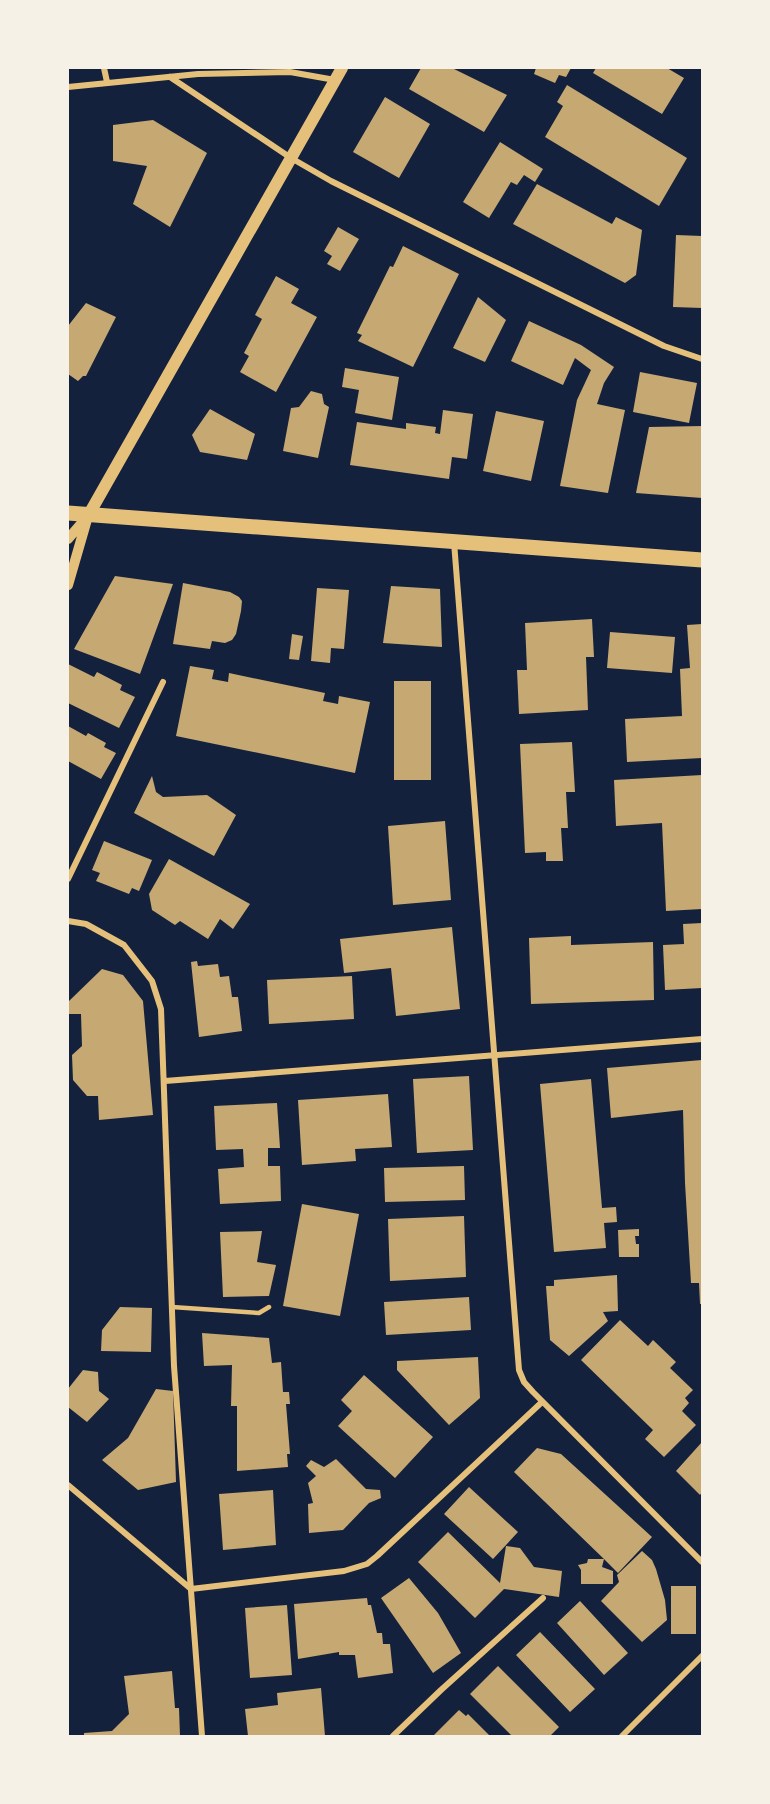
<svg xmlns="http://www.w3.org/2000/svg" width="770" height="1804" font-family="'Roboto Condensed',sans-serif">
<style>
.building{fill:#c6a872}
.lines{fill:none;stroke-linecap:round;stroke-linejoin:round}
.service{stroke:#e5c07b;stroke-width:4.5}
.minor{stroke:#e5c07b;stroke-width:6}
.tertiary{stroke:#e5c07b;stroke-width:10}
.secondary{stroke:#e5c07b;stroke-width:12}
.primary{stroke:#e5c07b;stroke-width:15}
</style>
<rect width="100%" height="100%" fill="#14213d"/>
<path class="building" d="M421,68h31l55,27 -23,37 -75,-43z
M536,68h35l-5,9 -7,-2 -4,8 -21,-9z
M596,68h71l17,10 -22,36 -69,-41z
M567,85l120,73 -28,48 -114,-69 18,-31 -6,-4z
M385,97l45,27 -31,54 -46,-26z
M153,120l54,33 -37,74 -37,-23 14,-38 -34,-5v-36z
M500,142l43,27 -8,13 -11,-7 -7,10 -6,-3 -22,36 -26,-16z
M537,184l75,40 4,-7 26,13 -6,45 -11,8 -112,-59z
M338,227l21,12 -19,32 -13,-7 5,-8 -8,-5z
M676,235l26,1v72l-29,-1z
M403,246l56,28 -46,93 -55,-26 4,-6 -5,-2 33,-67 3,1z
M276,276l23,13 -8,14 26,14 -41,75 -36,-20 9,-16 -5,-3 18,-34 -7,-4z
M478,297l28,23 -21,42 -32,-14z
M86,303l30,14 -30,59h-3l-5,5 -10,-7v-48z
M529,321l52,24 33,22 -10,16 -7,21 28,6 -17,83 -48,-7 17,-86 14,-30 -16,-12 -12,27 -52,-24z
M345,368l54,9 -7,43 -37,-7 4,-23 -17,-3z
M640,372l57,11 -8,40 -56,-11z
M311,391l11,3 2,10 5,3 -11,51 -35,-7 8,-43 8,-1z
M210,409l45,25 -8,26 -47,-8 -8,-17z
M443,410l30,4 -6,45 -15,-2 -3,22 -99,-14 7,-43 49,7v-6l30,4 -1,6 5,1z
M496,411l48,10 -13,60 -48,-10z
M702,426v72l-66,-5 13,-66z
M115,576l58,8 -33,90 -66,-25z
M183,583l47,9 9,5 3,4 -1,10 -5,23 -4,6 -7,3 -13,-2 -2,8 -37,-5z
M391,586l49,3 2,58 -59,-4z
M317,588l32,2 -5,59 -13,-1 -1,15 -19,-2z
M592,619l2,38h-8l2,53 -69,4 -2,-44h10l-2,-47z
M702,624v134l-75,4 -2,-43 57,-3 -2,-47 10,-1 -3,-43z
M610,632l65,5 -3,36 -65,-5z
M292,634l11,2 -4,24 -10,-1z
M68,664l26,13 3,-5 25,13 -2,5 15,7 -16,31 -51,-25z
M190,666l24,4 -2,9 16,3 1,-9 96,20 -2,8 15,3 1,-8 31,6 -15,71 -179,-37z
M394,681h37v99h-37z
M68,726l18,10 2,-3 18,10 -2,4 12,6 -15,26 -33,-18z
M572,742l3,50h-9l2,36h-7l2,33h-17v-9l-21,1 -5,-109z
M702,775v134l-36,2 -4,-88 -46,3 -2,-46z
M152,776l4,16 7,5 44,-2 29,20 -22,41 -80,-43z
M445,821l6,79 -58,5 -5,-79z
M104,841l48,19 -13,31 -7,-3 -3,6 -33,-13 4,-8 -8,-3z
M169,859l81,45 -17,25 -13,-10 -12,20 -28,-18 -5,4 -23,-15 -3,-16z
M702,923v65l-37,2 -2,-45 21,-1 -1,-20z
M452,927l8,82 -64,7 -5,-48 -47,5 -4,-34z
M571,936v9l82,-3 1,58 -123,4 -2,-66z
M197,961l1,5 20,-2 2,13 9,-1 3,21h6l4,34 -43,6 -8,-75z
M102,969l21,6 20,26 10,114 -54,5 -1,-24h-11l-14,-16 -1,-25 10,-9 -1,-32h-13v-12z
M352,976l2,43 -85,5 -2,-44z
M702,1060v244h-2l-1,-21h-8l-6,-100 -2,-73 -72,8 -4,-50z
M469,1076l4,74 -56,3 -4,-74z
M591,1079l11,129 14,-1 1,15 -13,1 2,25 -52,4 -14,-168z
M388,1094l4,53 -37,2 1,12 -54,4 -4,-65z
M277,1103l3,45h-12v18h12l1,35 -61,3 -2,-35 26,-2 -1,-18 -27,1 -2,-44z
M464,1166l1,34 -80,2 -1,-34z
M302,1204l57,10 -19,102 -57,-10z
M464,1216l2,61 -76,4 -2,-62z
M639,1229v7h-4l1,8h3v13h-20l-1,-27z
M262,1231l-5,31 19,3 -7,31 -46,1 -3,-65z
M617,1275l1,36 -15,1 5,9 -39,35 -19,-16 -4,-54h8v-6z
M469,1297l2,33 -85,5 -2,-33z
M120,1307l32,1 -1,44 -50,-1 1,-21z
M620,1320l28,26 5,-6 23,22 -6,6 23,22 -8,8 4,5 -7,8 14,14 -32,32 -19,-18 8,-9 -72,-70z
M202,1333l67,5 3,25 9,-1 2,30h6l1,12h-4l4,50h-3l1,13 -51,4v-65h-6l1,-41 -28,1z
M478,1357l2,41 -31,27 -52,-55v-9z
M83,1370l15,2 1,19 10,8 -22,23 -19,-15v-18z
M364,1375l69,62 -38,41 -57,-52 14,-15 -11,-11z
M156,1389l17,2 3,91 -38,8 -36,-30 26,-22z
M702,1442v50l-2,3 -24,-24z
M537,1448l24,6 91,83 -34,36 -14,-14 -2,8 11,4v13h-32v-14l-3,-5 9,-2 1,-4h16l-90,-87z
M336,1459l30,30 14,1 1,8 -12,5 -26,27 -34,3 -1,-29 5,-1 -5,-20 8,-7 -10,-10 5,-6 13,7z
M469,1487l49,45 -25,27 -49,-45z
M273,1490l3,55 -53,5 -4,-56z
M448,1532l52,51 6,-37 14,2 14,19 28,4 -3,26 -55,-8 -29,29 -57,-56z
M642,1551l10,9 4,9 9,31 2,20 -25,22 -41,-41 18,-19 -2,-7z
M409,1578l29,35 23,40 -28,20 -52,-75z
M671,1586h25v48h-25z
M367,1598l1,7h3l6,28h5l1,11h7l3,29 -35,5 -3,-23h-16v-3l-41,7 -4,-55z
M580,1601l48,52 -24,22 -47,-52z
M287,1605l5,70 -42,3 -5,-70z
M540,1632l55,57 -25,23 -54,-57z
M498,1666l61,61 -9,9h-38l-42,-42z
M172,1671l3,37h4l1,28h-96v-3l28,-2 17,-17 -5,-38z
M321,1688l4,48h-77l-3,-27 33,-4 -1,-12z
M459,1710l7,6 2,-2 22,22h-54l-2,-1z"/>
<g class="lines">
<path class="service" d="M172,1307l87,6 10,-6"/>
<path class="minor" d="M104,68l3,14
M170,77l121,81 40,23 333,165 38,13
M68,87l130,-13 92,-2 45,8
M454,542l65,828 5,12 9,10 169,170
M68,879l95,-197
M68,921l18,3 38,21 28,36 9,28 13,357 28,370
M165,1081l537,-42
M68,1485l123,104 153,-18 23,-7 10,-8 165,-154
M393,1736l48,-46 102,-92
M622,1736l80,-80"/>
<path class="tertiary" d="M68,539l18,-21
M68,585l20,-69"/>
<path class="secondary" d="M88,516l254,-448"/>
<path class="primary" d="M68,513l634,47"/>
</g>
<rect width="770" height="1804" fill="none" stroke="#f6f1e7" stroke-width="138"/>
</svg>
